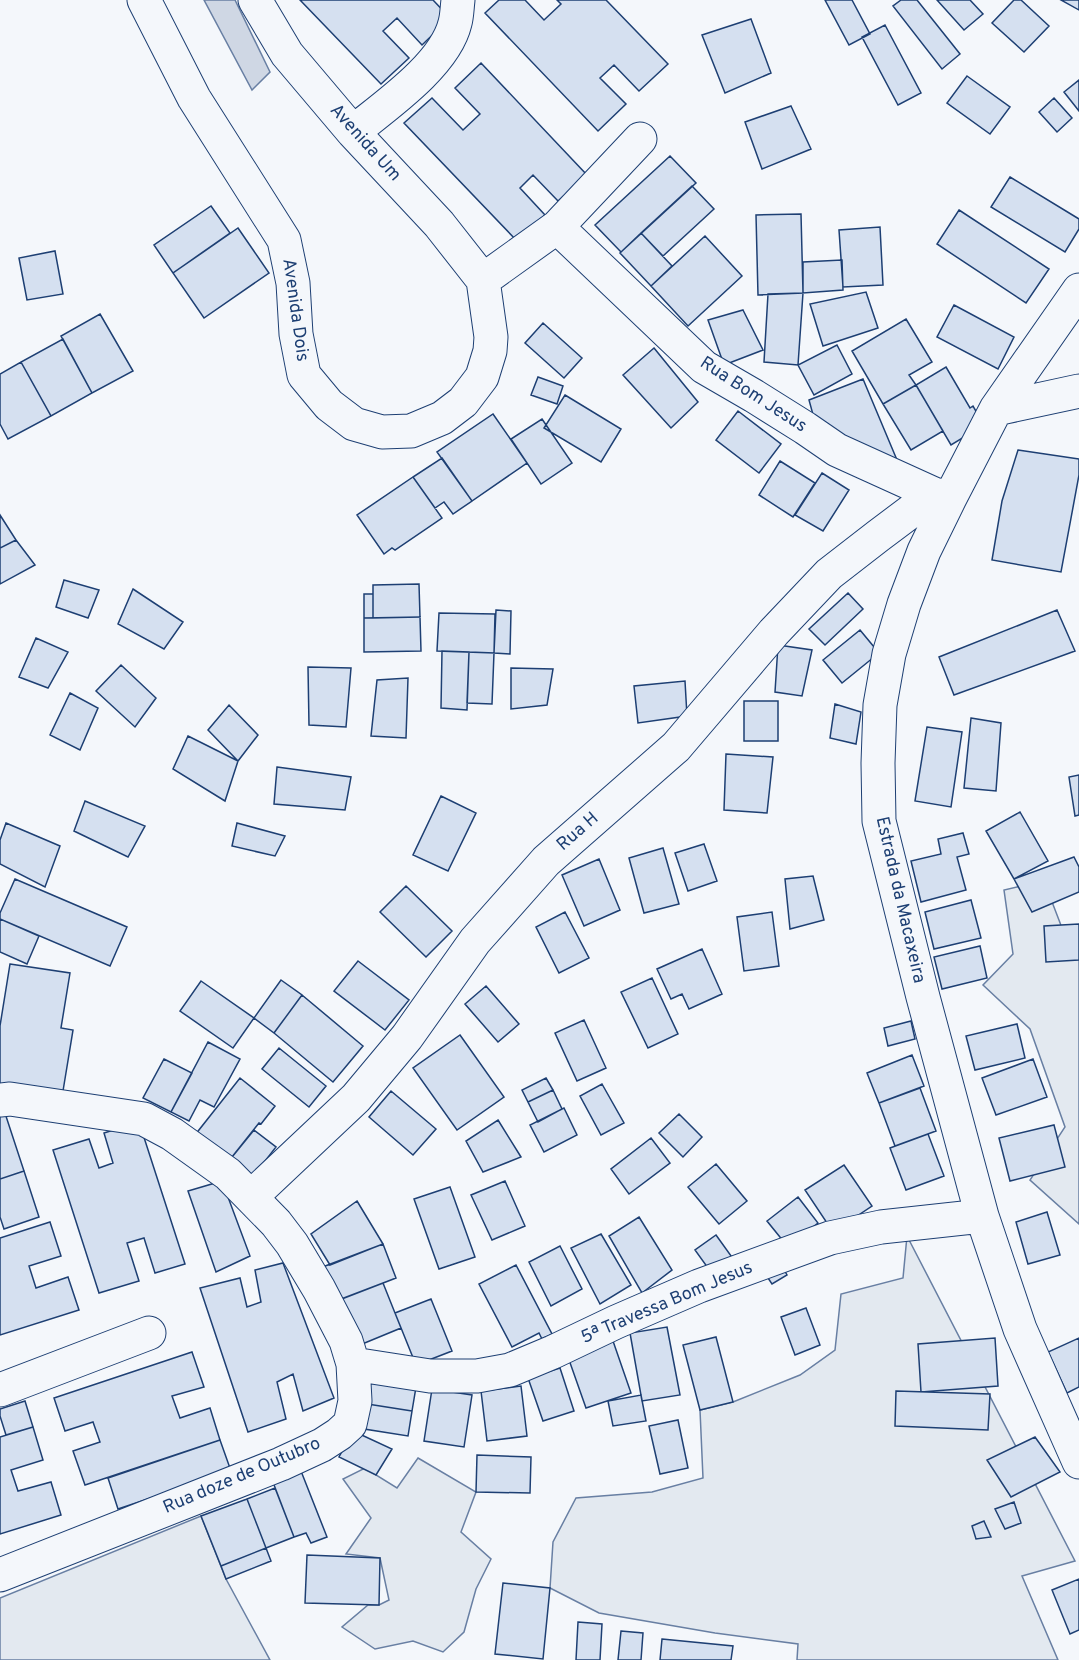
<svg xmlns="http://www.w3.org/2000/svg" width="1079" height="1660" font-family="Overpass,sans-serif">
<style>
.green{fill:#e3e9f0;stroke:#687fa3;stroke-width:1.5}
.water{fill:#cfd7e4;stroke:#687fa3;stroke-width:1.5}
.building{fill:#d5e0f0;stroke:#1d3f73;stroke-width:1.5}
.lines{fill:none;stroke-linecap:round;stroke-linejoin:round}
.minor-casing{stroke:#1d3f73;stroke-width:35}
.minor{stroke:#f4f7fb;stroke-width:33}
.labels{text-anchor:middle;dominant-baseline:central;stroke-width:4.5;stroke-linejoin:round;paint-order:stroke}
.street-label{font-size:18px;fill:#1d3f73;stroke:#f4f7fb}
</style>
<rect width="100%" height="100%" fill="#f4f7fb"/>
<path class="green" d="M1044,881l23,60 12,6v277l-49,-44 35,-53 -35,-98 -47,-44 30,-31 -9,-64z
M907,1236l168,325 -53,15 36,84h-261l1,-16 -83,-11 -116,-20 -49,-25 3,-46 23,-44 76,-6 51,-14 -3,-68 33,-8 67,-27 35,-25 6,-56 62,-16z
M418,1458l58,34 -15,40 30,27 -15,30 -12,43 -21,20 -30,-11 -38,8 -33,-22 26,-22h11l10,-5 -9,-42 -34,-4 25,-36 -28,-39 22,-11 32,20z
M201,1516l25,63 44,81h-270v-62z"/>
<path class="water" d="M204,0h31l35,72 -18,18z"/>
<path class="building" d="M300,0h133l17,18 -28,27 -25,-27 -14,13 26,27 -28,26z
M499,0h26l19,20 17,-16 -4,-4h49l62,64 -29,27 -25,-26 -14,13 26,26 -28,27 -113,-118z
M825,0h27l18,34 -21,11z
M901,0h16l43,54 -18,15 -49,-63z
M937,0h33l13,14 -19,16z
M1014,0h7l28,26 -25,26 -32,-29z
M1061,0h18v10z
M751,19l20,54 -46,20 -23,-58z
M885,25l36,68 -23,12 -36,-68z
M481,63l106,112 -29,26 -25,-26 -13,13 25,27 -28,26 -113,-118 28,-25 31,32 17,-16 -25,-26z
M967,76l43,31 -20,27 -43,-31z
M1079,80v31l-15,-19z
M1054,98l18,20 -15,14 -18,-20z
M791,106l20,43 -49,20 -17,-47z
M670,156l26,27 -75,69 -26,-27z
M1010,177l69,42v10l-14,23 -74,-45z
M692,186l22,23 -51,47 -22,-23z
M211,206l19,27 -57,40 -19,-28z
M959,210l90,59 -23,34 -89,-59z
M801,214l2,79 -45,2 -2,-80z
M880,227l3,58 -40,2 -4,-57z
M238,228l31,45 -65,45 -31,-45z
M641,233l31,33 -21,20 -31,-33z
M705,236l37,40 -54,50 -37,-40z
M55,251l8,43 -36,6 -8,-42z
M842,260l1,30 -40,3v-31z
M866,292l12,36 -55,18 -13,-42z
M803,293l-5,72 -34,-3 4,-68z
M954,305l60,32 -16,32 -61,-32z
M743,310l20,40 -39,15 -16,-45z
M100,314l33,57 -41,22 -31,-57z
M906,319l26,43 -23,13 7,10 -33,19 -31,-53z
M543,323l39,35 -18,20 -39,-35z
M63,339l29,54 -41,23 -30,-54z
M837,345l15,29 -38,21 -16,-30z
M654,348l44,54 -27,26 -48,-53z
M21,362l30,54 -43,23 -8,-15v-50z
M946,367l24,41 3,-2 11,19 -33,20 -35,-60z
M538,377l25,9 -6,18 -26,-9z
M863,379l34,81 -82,-38 -6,-22z
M916,385l27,46 -32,19 -28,-46z
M565,395l56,34 -20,33 -57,-34z
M738,411l43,33 -22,29 -43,-33z
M493,414l34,49 -55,38 -35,-49z
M542,419l30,44 -31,21 -30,-45z
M1018,450l61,9v16l-18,97 -69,-12 10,-59z
M442,458l30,43 -19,13 -9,-12 -9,6 -22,-31z
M780,461l35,22 -22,34 -34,-22z
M822,473l27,17 -26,41 -28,-16z
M413,477l29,41 -47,32 -3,-2 -8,6 -27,-39z
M0,515l16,25 -16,8z
M16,540l19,25 -35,19v-36z
M64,580l35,10 -11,28 -32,-11z
M419,584l1,33 -47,1v-33z
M133,589l50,33 -19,27 -46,-25z
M848,593l15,16 -38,36 -16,-16z
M364,594h9v24h-9z
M496,610l15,1 -1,43 -16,-1z
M1057,610l18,41 -121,44 -15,-38z
M439,613l56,1 -1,39 -57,-2z
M420,617l1,34 -57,1v-34z
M860,630l19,23 -37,30 -19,-23z
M36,638l32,14 -20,36 -29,-11z
M778,645l34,5 -10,46 -27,-4z
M442,651l27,1 -2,58 -26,-2z
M469,652l25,1 -2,51 -25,-1z
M121,665l35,33 -21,29 -39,-36z
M308,667l43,1 -5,59 -37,-2z
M511,668l42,1 -6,36 -36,4z
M408,678l-2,60 -35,-2 6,-56z
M685,681l2,35 -49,7 -4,-37z
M70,693l28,15 -18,42 -30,-15z
M744,701h34v40h-34z
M835,704l26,8 -5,32 -26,-6z
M229,705l29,30 -20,26 -30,-31z
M971,718l30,5 -5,68 -32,-3z
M927,727l35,5 -11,75 -36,-6z
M188,736l50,25 -13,40 -52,-32z
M726,754l47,3 -6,56 -43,-3z
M277,767l74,10 -6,33 -71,-6z
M1079,775v40l-4,1 -6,-39z
M441,796l35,17 -28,58 -35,-16z
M85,801l60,25 -17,31 -54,-26z
M1020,812l28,49 -34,18 -28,-48z
M6,823l54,23 -15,41 -45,-23v-24z
M237,823l48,13 -10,20 -43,-10z
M963,833l6,21 -12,3 9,33 -45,12 -10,-41 30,-7 -3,-15z
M704,844l13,37 -29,10 -13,-38z
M663,848l16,56 -35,9 -15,-55z
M1074,857l5,10v25l-47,20 -18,-33z
M599,859l21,51 -36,16 -22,-51z
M813,876l11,44 -34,9 -5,-50z
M15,879l112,48 -17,39 -110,-47v-6z
M406,886l46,45 -26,26 -46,-45z
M971,900l10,38 -47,11 -9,-37z
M565,912l24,46 -30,15 -23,-46z
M772,912l7,54 -35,5 -7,-54z
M0,919l39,17 -12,28 -27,-12z
M1079,924v36l-33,2 -2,-36z
M980,946l7,32 -45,11 -8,-32z
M702,949l20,45 -33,15 -7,-15 -11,5 -14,-30z
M358,961l51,39 -24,30 -51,-39z
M10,964l60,9 -9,55 12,2 -11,67 -62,-10v-61z
M652,978l26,56 -30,14 -27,-56z
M281,980l21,15 -28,38 -20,-15z
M201,981l53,37 -21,30 -53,-37z
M486,986l33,38 -21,18 -33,-38z
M302,995l61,51 -30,36 -59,-49z
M584,1020l22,48 -29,13 -22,-48z
M911,1021l4,18 -27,7 -4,-18z
M1017,1024l8,34 -50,12 -9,-34z
M460,1035l44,62 -47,33 -44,-62z
M208,1042l32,17 -26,48 -14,-7 -11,21 -18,-9z
M279,1048l47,38 -17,21 -47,-38z
M912,1055l12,31 -45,17 -12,-30z
M164,1059l28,14 -21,39 -28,-14z
M1033,1059l14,38 -51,18 -14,-37z
M240,1078l35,28 -14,18 -2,-1 -31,39 -33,-27z
M546,1078l7,12 -25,12 -6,-12z
M602,1084l22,39 -23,12 -21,-39z
M920,1088l16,43 -41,15 -16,-43z
M553,1090l9,19 -24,13 -10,-20z
M391,1091l45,38 -23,26 -44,-38z
M0,1101h1l23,70 -24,8z
M564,1108l13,27 -33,17 -14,-27z
M679,1114l23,23 -19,20 -24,-24z
M498,1120l23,37 -38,15 -17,-31z
M139,1122l46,142 -30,9 -11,-35 -17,5 12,38 -40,12 -46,-143 36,-11 10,29 14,-5 -9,-30z
M1054,1125l11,42 -55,14 -11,-43z
M254,1130l22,17 -25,32 -23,-17z
M928,1134l16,42 -38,14 -16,-42z
M651,1138l19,25 -41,31 -18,-25z
M716,1164l31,37 -28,23 -31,-37z
M844,1165l28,41 -39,26 -28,-42z
M24,1171l15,46 -35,12 -4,-12v-38z
M222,1181l28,75 -34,16 -28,-81z
M505,1181l20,45 -33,14 -21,-45z
M450,1187l25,70 -36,12 -25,-70z
M798,1197l20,26 -30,24 -21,-26z
M357,1201l26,43 -53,21 -19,-31z
M1047,1212l13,43 -32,9 -12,-42z
M639,1217l33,53 -30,23 -33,-57z
M50,1222l11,34 -32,10 7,22 32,-11 11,33 -79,25v-97z
M601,1234l30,51 -31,19 -29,-56z
M716,1235l18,25 -21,15 -18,-25z
M383,1244l13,34 -62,24 -14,-34z
M560,1246l22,43 -31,17 -22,-44z
M780,1262l7,13 -15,9 -8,-12z
M283,1263l51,135 -31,13 -10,-37 -16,8 9,37 -38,13 -48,-144 40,-10 7,29 14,-5 -6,-32z
M516,1265l36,69 -10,5 -3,-6 -27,14 -33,-63z
M383,1283l18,45 -46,19 -19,-46z
M431,1299l21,52 -36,14 -21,-52z
M806,1308l14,37 -25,10 -14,-38z
M667,1327l13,68 -38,6 -12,-68z
M716,1337l17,65 -33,8 -17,-65z
M995,1338l3,48 -77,6 -3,-48z
M1079,1338v49l-12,6 -19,-41z
M613,1341l18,52 -45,15 -18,-51z
M192,1352l12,35 -32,9 8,22 30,-10 10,32 -135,45 -12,-34 27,-9 -7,-20 -28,9 -11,-33z
M560,1368l14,43 -31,10 -15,-43z
M365,1379l51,8 -4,24 -51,-8z
M521,1386l6,50 -40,5 -6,-50z
M432,1389l40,6 -8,52 -40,-6z
M896,1391l94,3 -2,36 -93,-4z
M641,1395l5,26 -33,5 -5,-25z
M25,1401l8,26 -27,8 -6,-19v-7z
M361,1403l51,8 -4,25 -50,-8z
M678,1420l10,48 -28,6 -11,-48z
M33,1427l10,33 -32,10 7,21 33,-9 10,33 -61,19v-97z
M353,1431l39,18 -16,26 -37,-18z
M1035,1437l25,35 -49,25 -24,-37z
M220,1440l11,31 -113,38 -10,-31z
M477,1455l54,2 -1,36 -54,-1z
M299,1466l28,71 -16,6 -5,-10 -12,4 -23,-60z
M275,1488l19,49 -28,11 -19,-49z
M247,1499l19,49 -45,18 -20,-50z
M1014,1502l7,21 -16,6 -10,-20z
M984,1521l7,16 -15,2 -4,-13z
M266,1548l5,13 -45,18 -5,-13z
M307,1555l73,3 -1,47 -74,-2z
M1079,1579v51l-9,4 -18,-44z
M503,1583l47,5 -7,71 -48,-5z
M578,1622l24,2 -2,36h-24z
M621,1631l22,2 -2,27h-23z
M662,1639l71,7 -2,14h-71z"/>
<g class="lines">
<g class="minor-casing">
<path id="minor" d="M144,0l50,98 90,142 9,43 3,51 8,41 25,30 25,19 28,8 29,-1 31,-13 21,-16 19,-25 8,-26 1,-14 -8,-57 -44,-56 -86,-92 -66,-78 -32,-54
M353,132c32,-26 92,-67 102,-109 2,-7 2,-15 3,-23
M557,227l147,140 50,29 51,32 32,22 97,44 16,4
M483,280l74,-53 83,-88
M1079,290l-83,119 -46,89 -26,53 -20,53 -15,50 -9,51 -2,58 1,58 44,176 59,219 38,113 59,133
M996,409l83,-18
M0,1100l10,-1 134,20 28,15 56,40 48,49 16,21 27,45 27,52 7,23 2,37 -5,23 -11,10 -17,11 -41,19 -281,111
M251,1197l105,-99 51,-61 68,-96 71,-80 130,-114 98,-115 55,-58 49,-38 56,-42
M353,1364l77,12h47l33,-6 43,-18 63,-30 83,-36 131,-48 51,-11 101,-11
M0,1390l149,-57"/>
</g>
<use href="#minor" class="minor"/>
</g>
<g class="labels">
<g class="street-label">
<text transform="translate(365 143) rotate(48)">Avenida Um</text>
<text transform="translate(295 310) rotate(82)">Avenida Dois</text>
<text transform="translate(753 395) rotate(33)">Rua Bom Jesus</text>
<text transform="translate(578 832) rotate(-41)">Rua H</text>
<text transform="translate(900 900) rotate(77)">Estrada da Macaxeira</text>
<text transform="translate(667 1303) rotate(-23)">5ª Travessa Bom Jesus</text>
<text transform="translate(242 1476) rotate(-23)">Rua doze de Outubro</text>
</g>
</g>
</svg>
